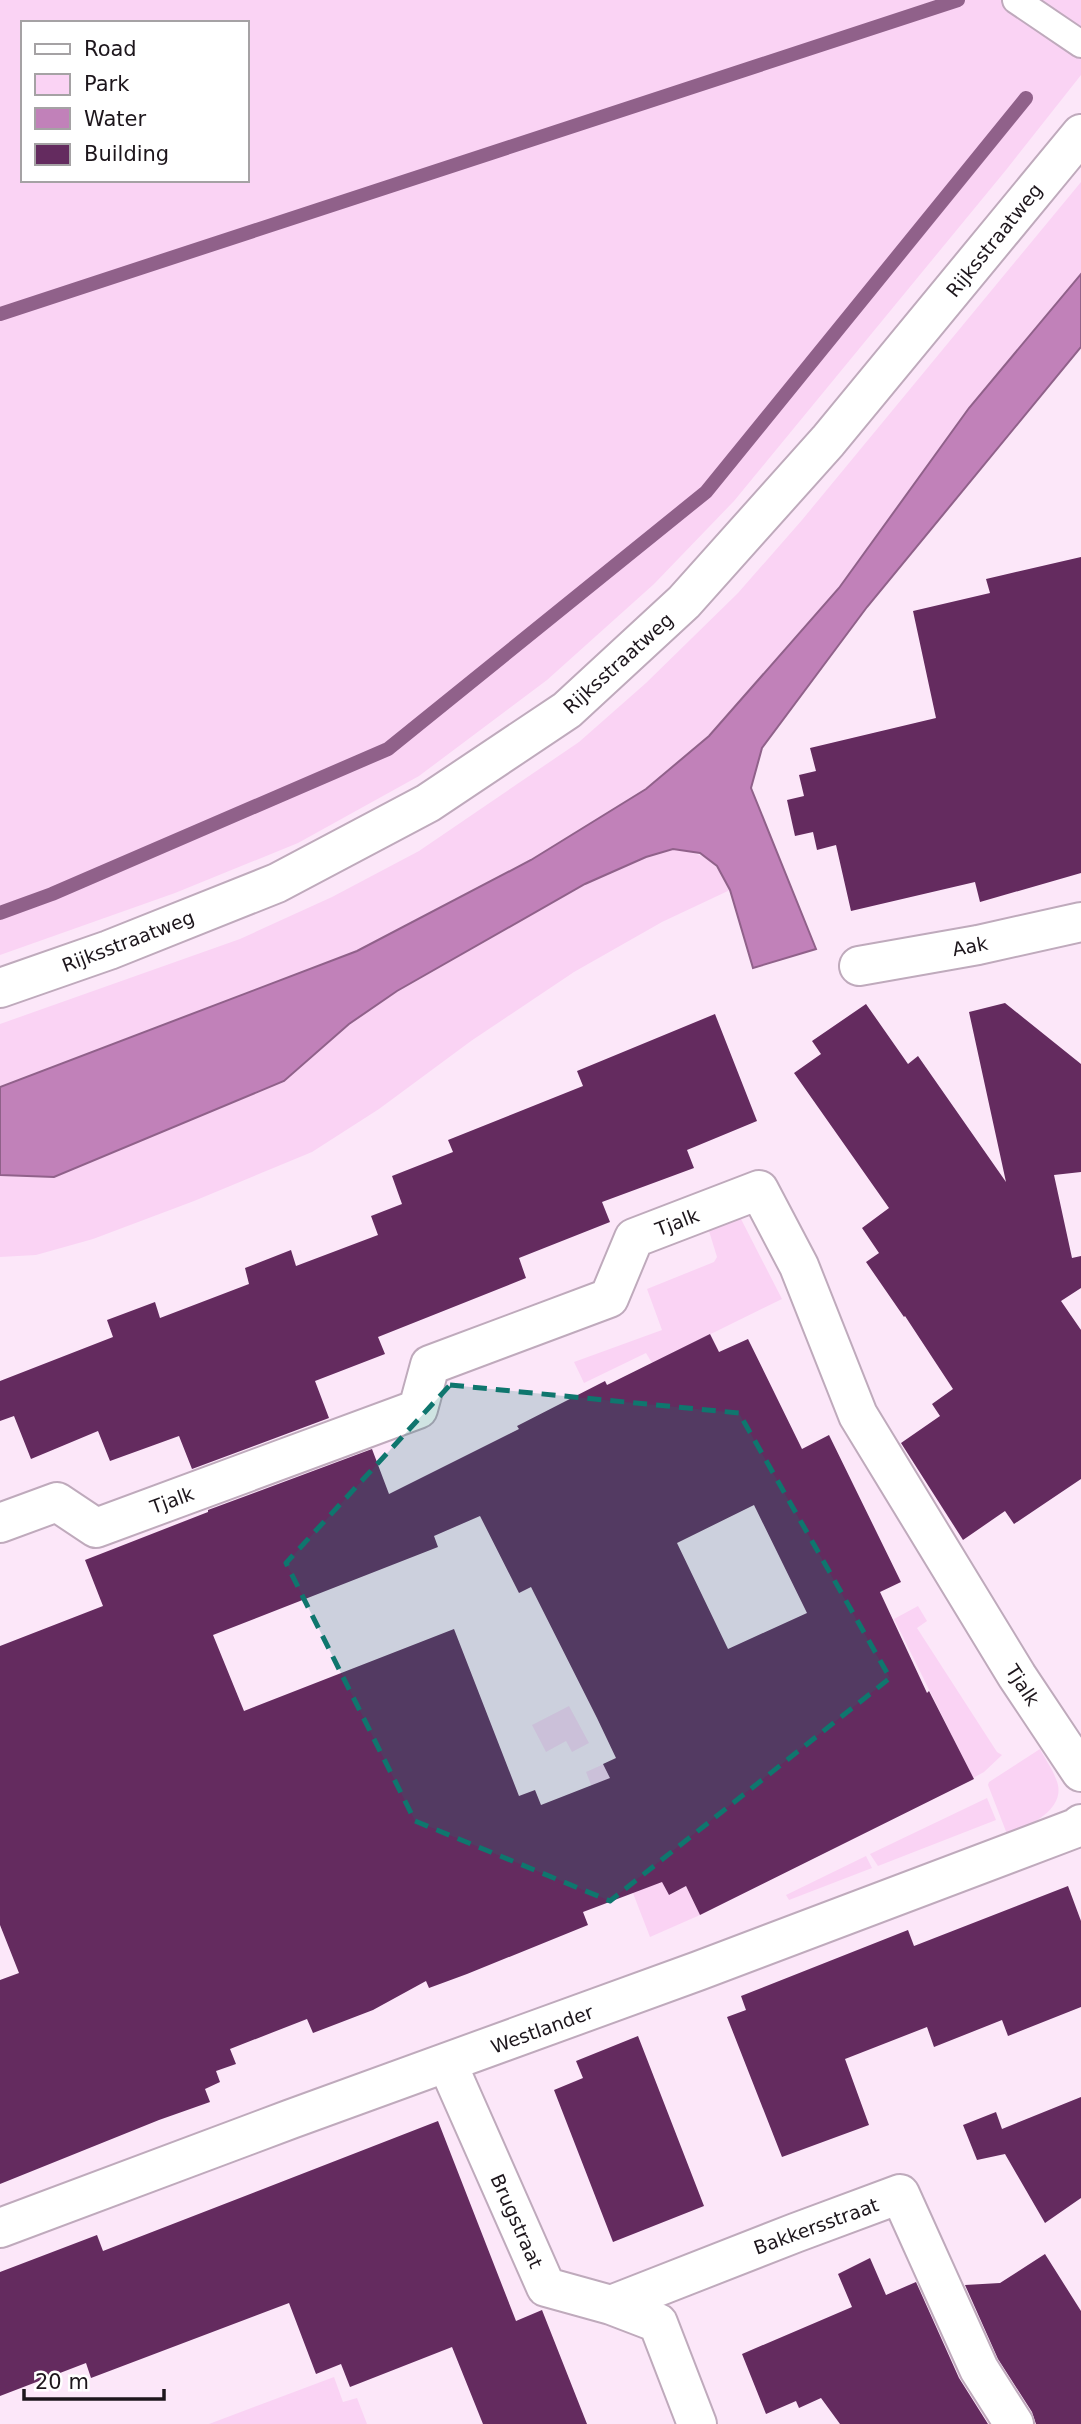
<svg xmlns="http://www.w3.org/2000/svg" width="1081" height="2424" font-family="'DejaVu Sans',sans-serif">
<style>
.green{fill:#fad3f4;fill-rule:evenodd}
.water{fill:#c181b9;stroke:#90618a;stroke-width:2}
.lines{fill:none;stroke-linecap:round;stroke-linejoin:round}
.stream{stroke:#90618a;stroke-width:14}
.building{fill:#642b5f;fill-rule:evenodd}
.lane-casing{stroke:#bfaabc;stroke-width:30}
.street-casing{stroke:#bfaabc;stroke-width:42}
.secondary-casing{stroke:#bfaabc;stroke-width:42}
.lane{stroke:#fff;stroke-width:26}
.street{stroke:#fff;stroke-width:38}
.secondary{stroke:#fff;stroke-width:38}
.marked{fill:#0f766e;fill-opacity:0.2;stroke:#0f766e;stroke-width:5;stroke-dasharray:14 9;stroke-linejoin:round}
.labels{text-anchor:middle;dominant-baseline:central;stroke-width:7;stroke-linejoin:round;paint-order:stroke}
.street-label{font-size:19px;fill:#1d161c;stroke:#fff}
</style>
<rect width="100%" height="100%" fill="#fce7f9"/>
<path class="green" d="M0,0h1081v75l-75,95 -272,331 -80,83 -107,96 -128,96 -121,67 -123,50 -175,62zM23,23h224v157h-224z
M1081,182v123l-205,248 -167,183 -63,53 -115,71 -174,91 -357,136v-63l240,-85 92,-42 87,-46 160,-109 67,-59 92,-90 64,-73z
M673,849c36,6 40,9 57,41l-68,32 -88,50 -103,69 -92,68 -67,43 -118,49 -101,38 -57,16 -36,2v-82l54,2 295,-153 48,-33 188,-107 61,-27z
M739,1218l2,1 41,80 -130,64 -6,-10 -62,30 -10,-21 88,-32 -15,-41 67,-27 3,-5 -8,-26z
M918,1606l9,15 -10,7 80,124 5,3 -18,17 -11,6 -79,-159z
M569,1706l20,37 -17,9 -6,-11 -20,11 -14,-27z
M1040,1749c5,10 12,19 16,30 13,29 -27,48 -49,55l-19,-49 1,-3z
M604,1764l65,131 17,-9 14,29 -50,22 -64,-165z
M987,1798l9,22 -118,46 -8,-12z
M866,1856l6,12 -83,32 -3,-5z
M334,2377l9,25 14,-4 10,26h-158z"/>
<path class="water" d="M1081,274v73l-214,260 -105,141 -11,40 65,161 -63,19 -23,-78 -13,-24 -17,-13 -27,-4 -27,8 -61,27 -188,107 -48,33 -65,57 -230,96 -54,-2v-88l357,-136 174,-91 115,-71 63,-53 130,-148 130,-180z"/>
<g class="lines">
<path class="stream" d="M0,314l958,-314
M0,913l52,-19 336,-145 318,-257 320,-394"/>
</g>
<path class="building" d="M1081,557v316l-101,29 -5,-20 -124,29 -15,-66 -19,5 -4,-18 -18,4 -8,-36 17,-4 -5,-21 17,-4 -6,-23 126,-30 -23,-107 77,-18 -4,-14z
M1005,1003l76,61v108l-27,3 18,83 9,-2v32l-20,13 20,29v149l-67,45 -9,-13 -42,29 -62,-97 39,-27 -8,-12 21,-15 -48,-73 -1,1 -38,-55 13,-9 -17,-25 27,-20 -95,-135 27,-19 -9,-13 54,-37 42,60 10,-8 88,126 -37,-170z
M715,1014l42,107 -70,29 7,18 -92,34 8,20 -91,36 7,20 -148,59 7,17 -70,27 14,37 -137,51 -13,-33 -69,25 -12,-30 -67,28 -17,-43 -14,5v-40l113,-44 -6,-17 48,-18 5,16 89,-34 -4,-16 46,-18 5,16 82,-31 -7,-19 31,-12 -10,-28 61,-24 -5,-12 135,-54 -6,-15z
M710,1334l9,18 29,-13 54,110 27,-14 72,147 -21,10 47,101 2,-2 45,88 -274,136 -14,-29 -17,9 -7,-13 -79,30 5,13 -121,49 -38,14 -3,-7 -53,29 -60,23 -6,-14 -77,30 6,15 -20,7 4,11 -15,7 5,13 -51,18 -159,64v-204l19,-7 -19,-48v-279l103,-40 -18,-46 123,-48v-2l164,-61 17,45 130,-65 -2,-3 88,-45 2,4zM754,1505l53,108 -79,36 -51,-106zM480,1516l39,77 12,-6 66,131 19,40 -13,6 7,14 -69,27 -6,-15 -16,6 -65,-167 -210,82 -31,-76 225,-88 -4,-11z
M1068,1886l13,35v86l-73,29 -6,-16 -68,27 -7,-20 -82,32 24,66 -87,32 -55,-140 19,-7 -5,-14 167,-66 6,16z
M638,2036l66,170 -91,36 -59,-152 29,-12 -7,-17z
M1081,2097v101l-36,25 -40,-69 -28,6 -14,-35 33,-13 6,17z
M438,2121l78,200 26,-11 45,114h-104l-31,-77 -102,40 -9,-23 -25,10 -27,-71 -198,75 -5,-15 -86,33v-124l97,-37 6,16z
M1045,2254l36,57v113h-45l-4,-12 -34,-53 -33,-74 35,-2z
M870,2258l16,37 30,-13 43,96 29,46h-148l-19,-26 -22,10 -3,-7 -30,13 -24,-60 110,-47 -14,-33z"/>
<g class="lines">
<g class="lane-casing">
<path id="lane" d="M1016,0l65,44"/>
</g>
<g class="street-casing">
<path id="street" d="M859,966l119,-21 103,-23
M0,1523l57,-21 39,26 322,-119 12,-44 179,-67 25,-60 125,-48 40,76 59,149 159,261 64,96
M447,2063l99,224 65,18 47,18 39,101
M0,2228l291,-109 407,-148 378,-143 5,-4
M611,2305l184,-72 105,-39 79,175 35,55"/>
</g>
<g class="secondary-casing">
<path id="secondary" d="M0,988l109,-38 168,-67 151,-80 139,-93 117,-108 144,-161 253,-307"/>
</g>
<use href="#lane" class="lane"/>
<use href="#street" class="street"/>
<use href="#secondary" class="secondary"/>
</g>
<path class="marked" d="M450,1385l289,28 151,265 -280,223 -195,-80 -129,-258z"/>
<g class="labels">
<g class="street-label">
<text transform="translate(994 240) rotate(-51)">Rijksstraatweg</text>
<text transform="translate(618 663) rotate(-42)">Rijksstraatweg</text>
<text transform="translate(128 941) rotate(-21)">Rijksstraatweg</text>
<text transform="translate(970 946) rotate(-11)">Aak</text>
<text transform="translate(677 1222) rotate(-21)">Tjalk</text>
<text transform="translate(172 1500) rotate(-20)">Tjalk</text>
<text transform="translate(1023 1685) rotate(57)">Tjalk</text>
<text transform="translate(542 2029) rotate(-20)">Westlander</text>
<text transform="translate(517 2221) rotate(66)">Brugstraat</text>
<text transform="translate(816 2226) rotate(-20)">Bakkersstraat</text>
</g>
</g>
<rect x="21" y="21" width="228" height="161" fill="#ffffff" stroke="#a5a2a4" stroke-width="2"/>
<rect x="35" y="44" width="35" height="10" fill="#ffffff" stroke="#a5a2a4" stroke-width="2"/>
<text x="84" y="56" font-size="21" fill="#1d161c">Road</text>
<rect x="35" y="74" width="35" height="21" fill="#fad3f4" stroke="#a5a2a4" stroke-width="2"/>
<text x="84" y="91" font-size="21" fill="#1d161c">Park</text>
<rect x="35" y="108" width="35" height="21" fill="#c181b9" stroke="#a5a2a4" stroke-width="2"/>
<text x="84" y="126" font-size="21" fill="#1d161c">Water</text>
<rect x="35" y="144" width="35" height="21" fill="#642b5f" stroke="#a5a2a4" stroke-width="2"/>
<text x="84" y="161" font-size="21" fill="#1d161c">Building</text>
<path d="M24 2389v10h140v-10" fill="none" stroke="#1d161c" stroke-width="3.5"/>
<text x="35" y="2389" font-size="21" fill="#1d161c" stroke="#ffffff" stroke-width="5" paint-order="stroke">20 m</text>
</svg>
